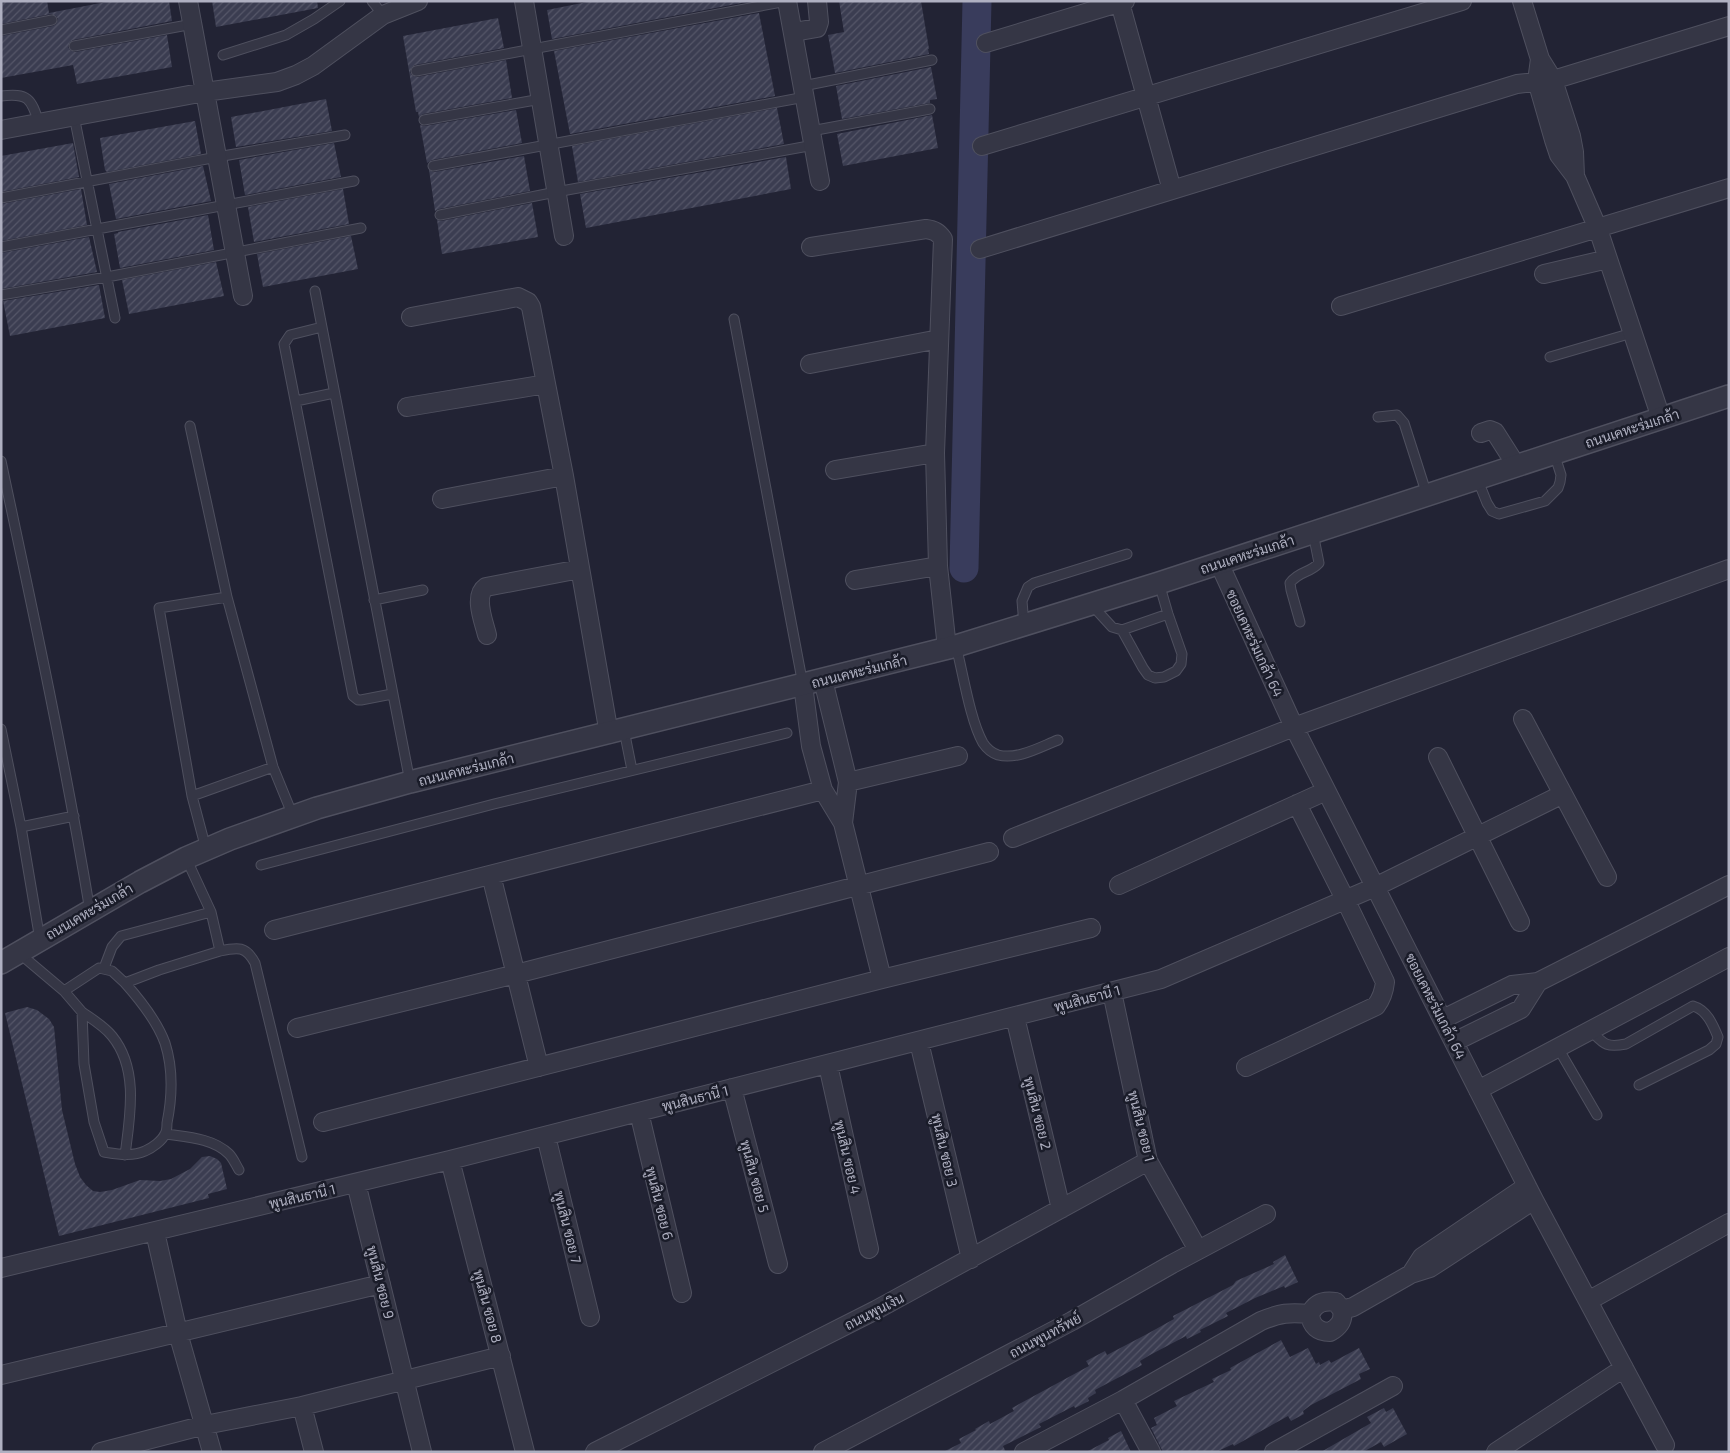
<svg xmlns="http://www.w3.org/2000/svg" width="1730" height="1453" font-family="'Exo 2',Sarabun,sans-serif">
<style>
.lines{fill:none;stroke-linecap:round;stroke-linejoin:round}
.river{stroke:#393c5c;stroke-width:29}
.building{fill:url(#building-hatch)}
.service-casing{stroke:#4f505f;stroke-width:11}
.minor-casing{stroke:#4f505f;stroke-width:20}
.tertiary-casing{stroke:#4f505f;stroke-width:24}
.service{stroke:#353645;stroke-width:9}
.minor{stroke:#353645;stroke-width:18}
.tertiary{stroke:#353645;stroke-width:21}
.labels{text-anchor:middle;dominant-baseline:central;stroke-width:5;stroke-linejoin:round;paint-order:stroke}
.street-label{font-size:14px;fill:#afb0c1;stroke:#1a1c29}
</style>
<defs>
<pattern id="building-hatch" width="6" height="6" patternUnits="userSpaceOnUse" patternTransform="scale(1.25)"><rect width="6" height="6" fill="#3b3d51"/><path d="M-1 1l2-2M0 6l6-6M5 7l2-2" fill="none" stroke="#555668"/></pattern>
</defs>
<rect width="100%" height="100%" fill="#222334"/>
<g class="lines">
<path class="river" d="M964,568l13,-567"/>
</g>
<path class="building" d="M1,1h46l2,12 62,-12h58l3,20 -99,19 -3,2 -2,5 2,3 5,2 92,-17 5,32 -95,17 -4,-19 -72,13v-42l52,-10 3,-2 2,-5 -2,-3 -5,-2 -50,10z
M212,1h105l1,7 -102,19z
M592,1h160l-200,38 -5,-29z
M839,1h82l8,48h-1l1,5 -94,19 -7,-38 16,-3z
M759,13l16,83 -205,38 -16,-83z
M498,18l6,30 -89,17 -3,2 -2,5 2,3 5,2 89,-17 6,38 -89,16 -4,3 -1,-5h-2l-13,-76z
M931,67l6,32 -7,1v3l-88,16 -6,-33z
M326,99l6,32 -96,16 -5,-30z
M777,108l7,36 -206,38 -6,-36z
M516,110l6,33 -90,17 -5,3 -7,-38 5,1z
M932,115l6,33 -95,18 -6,-32z
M195,121l6,33 -94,18 -2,-2 -5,-32z
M73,143l6,34 -78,15v-36z
M334,143l7,34 -96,18 -6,-35z
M524,156l6,35 -91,18 -4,2 -6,-41 5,2z
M786,157l5,32 -205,39 -6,-34z
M203,166l8,35 -95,18 -7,-35z
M81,189l6,36 -86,16v-37z
M343,189l6,35 -95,18 -6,-35z
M532,203l6,34 -96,17 -5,-34 4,1z
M208,215l6,35 -94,18 -6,-34 4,-1v-1z
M351,236l7,33 -95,18 -6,-33z
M89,237l8,35 -96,17v-36z
M216,262l8,34 -95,18 -7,-34z
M99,285l6,33 -95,18 -7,-35z
M27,1007l10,3 12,9 5,8 8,83 13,54 5,13 6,8 7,6 7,1 12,-2 28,-10 20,1 11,-2 19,-10 12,-12 8,-1 7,3 4,4 6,26 -19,5 1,4 -150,38 -54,-223z
M1285,1255l13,27 -13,6 -1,-2 -29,12 -29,15 2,3 -28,14 1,2 -14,7 -1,-3 -36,19 -10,6 2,4 -47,25 1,3 -8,5 1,3 -14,7 -1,-2 -35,18 2,3 -38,19 3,6h-63l18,-9 -2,-4 17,-9 -1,-1 14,-8 1,3 24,-13 -2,-3 77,-42 -3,-5 19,-10 2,4 40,-21 27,-15 -1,-3 60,-31 3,-4 38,-17 -1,-2z
M1281,1340l9,17 18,-9 8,16 3,-2 1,3 9,-5 2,3 28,-15 11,21 -11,5 2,5 -50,26 -8,6 1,3 -13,7 -3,-5 -54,30 -1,-2 -17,8h-53l-12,-24 6,-3 -3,-7 23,-12 -3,-5 40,-19 -2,-3 19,-9 -1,-2z
M1384,1408l2,4 7,-4 14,26 -23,13 -3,-5 -18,10h-42l50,-29 -4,-6z
M1121,1431l10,21h-45l23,-12 -1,-2z"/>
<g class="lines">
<g class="service-casing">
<path id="service" d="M372,1l11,14
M1,30l51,-10
M74,46l119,-22
M223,55l63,-20 28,-16 26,-18
M416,71l371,-70
M803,86l129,-26
M1,96c27,-3 30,2 38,27
M74,116l41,202
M424,120l117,-21
M811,131l119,-22
M433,166l372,-69
M1,198l216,-41 128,-22
M440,215l116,-23 258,-47
M1,247l353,-66
M315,291l95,491
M1,295l106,-18 254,-49
M734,319l69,366
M322,327l-32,8 -6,9 69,352 5,4h3l31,-6
M1550,357l82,-24
M296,401l38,-8
M1378,417l19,-2 7,8 23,72
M190,426l37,171
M1,461c32,150 64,299 89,450
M1477,478l10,25 5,8 7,3 46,-13 13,-13 2,-6 1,-7 -7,-22
M374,600l49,-10
M1091,604l21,23 10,3 21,38 5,7 7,3 9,-1 12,-6 5,-7 1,-10 -14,-40 -9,-31
M1300,622l-9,-32 -1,-7c10,-13 19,-9 29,-20l-6,-30
M1024,625l-2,-24 6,-14 6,-4 93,-29
M1122,630l46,-16
M956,646c7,27 14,74 27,97 4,6 9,10 15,12 20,5 42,-8 60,-15
M1,729l20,98 19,113
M624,730l8,40
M192,796l81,-29
M21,827l53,-11
M206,849l-14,-53 -33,-188 68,-11 46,170 20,49
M261,865l233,-61 293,-71
M220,951c18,-4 26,-5 35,12l47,194
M19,953l45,38 18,21 2,52 10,58 10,30c13,2 28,5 41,-1 7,-3 17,-10 20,-17 2,-3 2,-8 2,-11 5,-25 6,-55 -2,-80 -8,-22 -24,-42 -40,-60l34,-13 61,-19 -9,-39 -25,-54
M104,968l8,-21 9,-11 90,-24
M64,991l35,-23 13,3 13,12
M82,1012c10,7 22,14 30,24 27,33 18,80 13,119
M1591,1031c13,13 15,17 35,13l67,-38c14,4 20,19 25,31l-2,7 -7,6 -70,35
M1558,1048l39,67
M166,1134c20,3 47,4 63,20 4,4 7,11 10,16"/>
</g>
<g class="minor-casing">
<path id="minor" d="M188,1l55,295
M524,1l40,235
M787,1l33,180
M1522,1l18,58 13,21 18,56 3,16 1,24
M1120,3l52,187
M794,32l23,-4 2,-6 -2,-21
M986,43l139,-42
M1540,59l-3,22 17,59 5,15 16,21 23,53 63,189
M1,130l204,-38 72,-10 19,-7 17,-9 70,-51 35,-14
M982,146l480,-145
M811,247l115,-18c8,1 12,3 17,10l-8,214
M980,249l537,-165 36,-4 176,-54
M1544,274l64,-15
M1341,306l388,-118
M411,317l107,-20 10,5 3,5 33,169 45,258
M810,364l129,-25
M407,407l139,-23
M1481,433l9,-3 5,2 21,33
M835,470l100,-17 3,113 9,82
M442,499l122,-23
M1219,563l75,164 240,473 131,245
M855,580l83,-14
M487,635c-3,-13 -14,-39 -1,-48l94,-18
M823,680l25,102 -5,41
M803,685l8,61 12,44 20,33 39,156
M1523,719l84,158
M1438,757l82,165
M848,782l110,-26
M1013,838l281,-111 435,-158
M491,875l48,192
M1119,885l207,-94
M274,930l549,-140
M1112,992l36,169 50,89
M1015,1017l46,192
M1443,1019l69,-34 26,-3 191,-97
M297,1028l219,-54 473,-122
M919,1042l52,217
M1454,1042l67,-33 17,-27
M828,1065l41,184
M1246,1067l130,-61c6,-8 8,-14 9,-24l-40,-83 -48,-95
M732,1088l46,176
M1478,1090l251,-133
M639,1112l43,181
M323,1122l559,-143 209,-51
M546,1136l44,181
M450,1160l75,292
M356,1183l66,269
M155,1232l23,101 34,119
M1,1268l449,-108 711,-181 214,-92 188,-93
M1411,1274l11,-17 105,-71
M1588,1301l141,-78
M1310,1314c1,12 8,18 20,18 9,-5 14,-11 12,-22
M1,1375l380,-91
M1123,1400l28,52
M302,1406l12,46
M101,1452l104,-27 97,-19 199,-50
M595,1452l281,-142 272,-149
M823,1452l249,-131 100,-57 94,-50
M1024,1452l99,-52 138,-79c19,-8 28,-9 49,-7 5,-11 14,-14 26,-12l6,8 11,-3 58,-33 19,-6 104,-68
M1274,1452l119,-66
M1496,1452l128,-84"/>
</g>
<g class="tertiary-casing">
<path id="tertiary" d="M1,963l139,-81 46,-24 44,-19 87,-31 93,-26 546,-136 203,-63 570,-187"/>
</g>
<use href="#service" class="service"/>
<use href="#minor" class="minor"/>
<use href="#tertiary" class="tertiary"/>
</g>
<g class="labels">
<g class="street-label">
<text transform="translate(1632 428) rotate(-18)">ถนนเคหะร่มเกล้า</text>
<text transform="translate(1247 554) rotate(-18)">ถนนเคหะร่มเกล้า</text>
<text transform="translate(1255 643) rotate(65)">ซอยเคหะร่มเกล้า 64</text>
<text transform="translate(859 671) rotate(-14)">ถนนเคหะร่มเกล้า</text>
<text transform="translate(466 769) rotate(-14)">ถนนเคหะร่มเกล้า</text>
<text transform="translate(89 911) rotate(-30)">ถนนเคหะร่มเกล้า</text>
<text transform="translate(1087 998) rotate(-15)">พูนสินธานี 1</text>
<text transform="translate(1436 1006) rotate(63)">ซอยเคหะร่มเกล้า 64</text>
<text transform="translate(695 1098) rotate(-14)">พูนสินธานี 1</text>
<text transform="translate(1038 1113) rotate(76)">พูนสิน ซอย 2</text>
<text transform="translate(1142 1126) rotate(76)">พูนสิน ซอย 1</text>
<text transform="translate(945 1150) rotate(77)">พูนสิน ซอย 3</text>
<text transform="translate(848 1157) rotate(77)">พูนสิน ซอย 4</text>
<text transform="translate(755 1176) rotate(75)">พูนสิน ซอย 5</text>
<text transform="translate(302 1196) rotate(-13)">พูนสินธานี 1</text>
<text transform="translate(660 1203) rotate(76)">พูนสิน ซอย 6</text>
<text transform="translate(568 1227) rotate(76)">พูนสิน ซอย 7</text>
<text transform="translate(381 1282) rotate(76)">พูนสิน ซอย 9</text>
<text transform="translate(488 1306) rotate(75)">พูนสิน ซอย 8</text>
<text transform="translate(874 1311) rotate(-27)">ถนนพูนเงิน</text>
<text transform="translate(1045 1335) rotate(-28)">ถนนพูนทรัพย์</text>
</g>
</g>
<rect width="1730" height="1453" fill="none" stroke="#afb0c1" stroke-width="5"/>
</svg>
